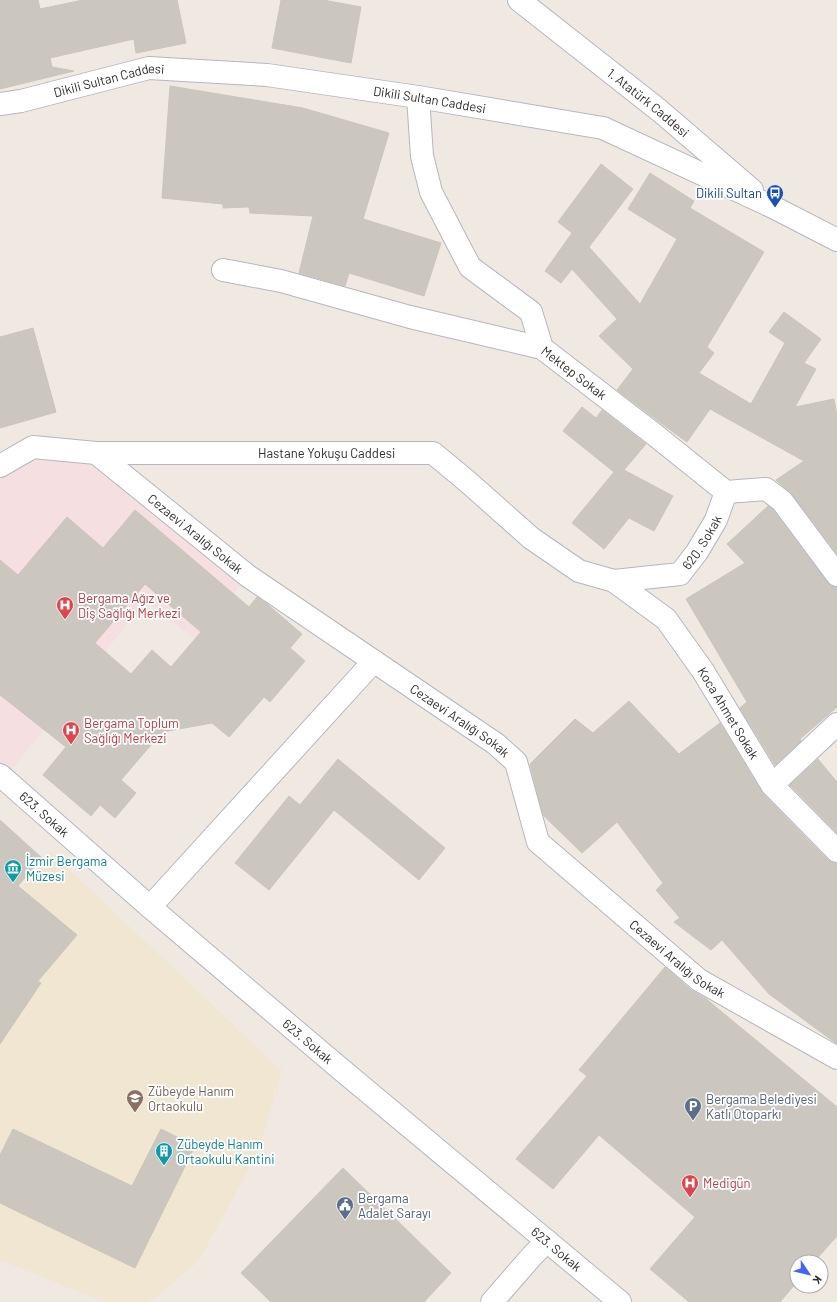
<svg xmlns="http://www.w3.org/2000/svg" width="837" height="1302" font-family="Barlow,sans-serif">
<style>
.education{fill:#f0e6d1}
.medical{fill:#f5dfe0}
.building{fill:#cbc7bf;stroke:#cbc5ba;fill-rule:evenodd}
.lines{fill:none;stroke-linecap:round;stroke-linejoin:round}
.minor-casing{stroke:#b4b7c1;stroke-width:24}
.minor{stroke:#fff;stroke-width:22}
.labels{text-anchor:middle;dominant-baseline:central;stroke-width:3.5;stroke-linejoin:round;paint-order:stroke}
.street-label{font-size:13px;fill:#2e2e2e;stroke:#fff}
.transit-label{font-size:13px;fill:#164399;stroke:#fff;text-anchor:end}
.health-label{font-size:13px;fill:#be3a42;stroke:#fff;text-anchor:start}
.culture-label{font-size:13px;fill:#0d838f;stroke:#fff;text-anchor:start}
.education-label{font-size:13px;fill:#785e54;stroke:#fff;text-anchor:start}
.service-label{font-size:13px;fill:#4e5e75;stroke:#fff;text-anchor:start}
</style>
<rect width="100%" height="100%" fill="#efe9e1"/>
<path class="education" d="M51,852l231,219 -25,83 -59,108 -49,40h-45l-104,-42v-346z"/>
<path class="medical" d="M33,447l63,6 152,123 -52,64 -50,-40 -142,179 -4,-4v-309z"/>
<path class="building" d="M0,0h38l2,9 43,-9h94l9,43 -50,10 -2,-14 -84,19 2,9 22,4 -74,18z
M281,0h42l38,7 -10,56 -79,-15z
M170,86l133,22 86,25 -26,86 78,24 -17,53 -75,-23 -4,13 -46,-13 14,-57 -63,-3 -1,-6 -26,1v-4l-61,-6z
M601,164l32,25 -44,58 51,57 37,-65 -49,-30 22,-36 44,28 -4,7 74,44 -57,95 7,6 -15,20 52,31 34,-61 -16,-11 15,-20 37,27 -17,24 12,6 -21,38 39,-8 3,17v138l-45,-60 -16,-14 28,-19 -94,-52 -23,33 -25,-18 -45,-34 16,-21 -34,-33 18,-17 -45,-50 -11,14 -16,-12 27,-38 -14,-11z
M33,328l23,84 -56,16v-91z
M582,407l14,11 6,-8 44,34 -22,26 49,26 -19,35 -25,-13 -25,31 -32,-26 42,-51 -51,-41z
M768,506l5,4 54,72 5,4 5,1v120l-37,32 1,2 -26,24 -35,-57 7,-6 -61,-103 59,-36 -18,-19z
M135,510l114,97 8,-10 10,7 35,30 -12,14 15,13 -35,41 -6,-5 -35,40 -17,-14 -50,9 -41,48 15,13 -21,25 -15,-13 -9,11 -48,-41 23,-28 -66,-52v-135l18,15 49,-58 36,31zM145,584l56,48 -30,35 -19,-17 -21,24 -36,-31z
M629,701l50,53 41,-31 43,71 65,66 5,3h4v181l-68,-50 -47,-54 -11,10 -37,-28 6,-4 -24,-28 7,-7 -46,-61 -35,31 -39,-38 -13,-51 45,-45 18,14z
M338,759l107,89 -26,32 -85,-70 -65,80 -34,-27 54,-67 11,9z
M818,759l19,23v51l-47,-48z
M0,820l42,38 -24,28 59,49 -39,46 3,2 -41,61z
M665,967l26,23 14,8 132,109v129l-23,26h-17v20l-17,20h-91l-39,-33 45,-52 -96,-82 -46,54 -37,-30 71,-83 -8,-6z
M13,1129l119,57 29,-57 34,17 -60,122 -135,-65v-48z
M343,1168l108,105 -27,29h-153l-30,-29z"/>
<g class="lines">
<g class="minor-casing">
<g id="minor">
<path id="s1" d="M519,0l141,111 92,79"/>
<path d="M418,97l4,59 9,36 39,75 61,45 11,36"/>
<path id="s2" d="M0,104l21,-3 128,-33 118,7 151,22 185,31 172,80 62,32"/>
<path id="s3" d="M223,270l58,11 129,36 132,31 113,87 71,57 40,-3 16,12 55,74"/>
<path id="s4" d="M96,453l152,123 248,168 20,18 22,80 161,138 138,78"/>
<path id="s5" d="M0,466l33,-19 63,6h337l35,29 63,56 48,33 35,10 52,38 37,52 69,114 65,66"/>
<path id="s6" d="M614,581l66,-7 17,-22 19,-32 10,-28"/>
<path id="s7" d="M0,775l150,132 187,159 283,236"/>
<path d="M772,785l65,-61"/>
<path d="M150,907l224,-246"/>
<path d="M492,1302l40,-46 15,-15"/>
</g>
</g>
<use href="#minor" class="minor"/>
</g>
<defs>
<g id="bus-pin" transform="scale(0.9)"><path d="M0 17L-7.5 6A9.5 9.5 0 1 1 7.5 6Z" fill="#1a4fb4" stroke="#fff"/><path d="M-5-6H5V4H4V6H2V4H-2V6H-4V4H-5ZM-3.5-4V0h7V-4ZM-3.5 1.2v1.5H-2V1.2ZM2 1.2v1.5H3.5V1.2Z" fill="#fff"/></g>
<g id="hospital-pin" transform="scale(0.9)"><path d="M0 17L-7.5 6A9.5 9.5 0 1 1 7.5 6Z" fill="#e0444e" stroke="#fff"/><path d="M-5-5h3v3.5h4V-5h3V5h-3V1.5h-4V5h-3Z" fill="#fff"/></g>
<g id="museum-pin" transform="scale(0.9)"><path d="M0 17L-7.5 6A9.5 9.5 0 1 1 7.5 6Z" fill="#0f9aa8" stroke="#fff"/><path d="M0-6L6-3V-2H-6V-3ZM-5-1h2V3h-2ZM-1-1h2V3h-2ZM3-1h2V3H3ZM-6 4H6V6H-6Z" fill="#fff"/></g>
<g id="school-pin" transform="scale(0.9)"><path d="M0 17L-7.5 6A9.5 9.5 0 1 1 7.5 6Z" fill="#8d6e63" stroke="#fff"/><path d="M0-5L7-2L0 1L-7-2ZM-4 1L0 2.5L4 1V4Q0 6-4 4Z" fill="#fff"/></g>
<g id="parking-pin" transform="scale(0.9)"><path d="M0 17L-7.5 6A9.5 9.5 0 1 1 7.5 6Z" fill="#5c6f8a" stroke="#fff"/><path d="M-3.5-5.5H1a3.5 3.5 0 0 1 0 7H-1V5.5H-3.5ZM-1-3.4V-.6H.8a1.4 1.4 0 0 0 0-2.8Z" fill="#fff"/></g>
<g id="building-pin" transform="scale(0.9)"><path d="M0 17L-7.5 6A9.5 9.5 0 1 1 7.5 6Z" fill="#0f9aa8" stroke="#fff"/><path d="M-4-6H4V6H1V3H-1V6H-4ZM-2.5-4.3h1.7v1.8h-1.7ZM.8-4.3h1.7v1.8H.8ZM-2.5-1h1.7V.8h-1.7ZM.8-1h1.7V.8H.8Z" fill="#fff"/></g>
<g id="civic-pin" transform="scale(0.9)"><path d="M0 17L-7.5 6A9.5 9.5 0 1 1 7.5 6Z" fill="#5c6f8a" stroke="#fff"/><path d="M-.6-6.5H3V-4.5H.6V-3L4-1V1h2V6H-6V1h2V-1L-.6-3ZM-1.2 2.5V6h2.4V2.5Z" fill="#fff"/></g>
</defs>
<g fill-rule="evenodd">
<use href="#bus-pin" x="775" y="193"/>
<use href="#hospital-pin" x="65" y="605"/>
<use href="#hospital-pin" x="71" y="730"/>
<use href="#museum-pin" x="13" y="868"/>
<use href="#school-pin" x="135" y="1098"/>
<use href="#parking-pin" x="693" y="1106"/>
<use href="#building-pin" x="164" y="1151"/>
<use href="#hospital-pin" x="690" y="1183"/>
<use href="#civic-pin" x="345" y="1205"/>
</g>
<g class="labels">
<g class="street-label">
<text stroke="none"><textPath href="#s2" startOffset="112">Dikili Sultan Caddesi</textPath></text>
<text stroke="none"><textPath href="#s2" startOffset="436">Dikili Sultan Caddesi</textPath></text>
<text stroke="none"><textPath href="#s1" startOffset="165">1. Atatürk Caddesi</textPath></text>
<text stroke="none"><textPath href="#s3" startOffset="369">Mektep Sokak</textPath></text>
<text stroke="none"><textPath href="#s5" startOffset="332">Hastane Yokuşu Caddesi</textPath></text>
<text stroke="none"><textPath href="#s4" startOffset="128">Cezaevi Aralığı Sokak</textPath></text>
<text stroke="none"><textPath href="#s6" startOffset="105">620. Sokak</textPath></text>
<text stroke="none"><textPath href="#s5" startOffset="840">Koca Ahmet Sokak</textPath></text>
<text stroke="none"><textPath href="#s4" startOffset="452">Cezaevi Aralığı Sokak</textPath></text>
<text stroke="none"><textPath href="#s7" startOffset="59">623. Sokak</textPath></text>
<text stroke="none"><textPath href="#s4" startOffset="787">Cezaevi Aralığı Sokak</textPath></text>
<text stroke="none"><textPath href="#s7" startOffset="407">623. Sokak</textPath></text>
<text stroke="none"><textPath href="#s7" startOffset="731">623. Sokak</textPath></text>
</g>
<g class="transit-label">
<text x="762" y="193">Dikili Sultan</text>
</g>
<g class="health-label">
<text x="78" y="598">Bergama Ağız ve<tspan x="78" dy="15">Diş Sağlığı Merkezi</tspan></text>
<text x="84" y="723">Bergama Toplum<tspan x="84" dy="15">Sağlığı Merkezi</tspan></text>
<text x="703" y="1183">Medigün</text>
</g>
<g class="culture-label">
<text x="26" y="861">İzmir Bergama<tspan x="26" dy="15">Müzesi</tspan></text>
<text x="177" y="1144">Zübeyde Hanım<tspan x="177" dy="15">Ortaokulu Kantini</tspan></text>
</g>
<g class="education-label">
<text x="148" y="1091">Zübeyde Hanım<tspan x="148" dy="15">Ortaokulu</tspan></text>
</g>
<g class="service-label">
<text x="706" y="1099">Bergama Belediyesi<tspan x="706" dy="15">Katlı Otoparkı</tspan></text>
<text x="358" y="1198">Bergama<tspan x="358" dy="15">Adalet Sarayı</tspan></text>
</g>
</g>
<g transform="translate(809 1274) rotate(125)"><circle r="19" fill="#ffffff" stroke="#ababab"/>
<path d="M0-3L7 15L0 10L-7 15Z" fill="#4264fb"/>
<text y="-6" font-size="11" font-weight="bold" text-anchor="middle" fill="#2e2e2e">K</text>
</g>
</svg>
